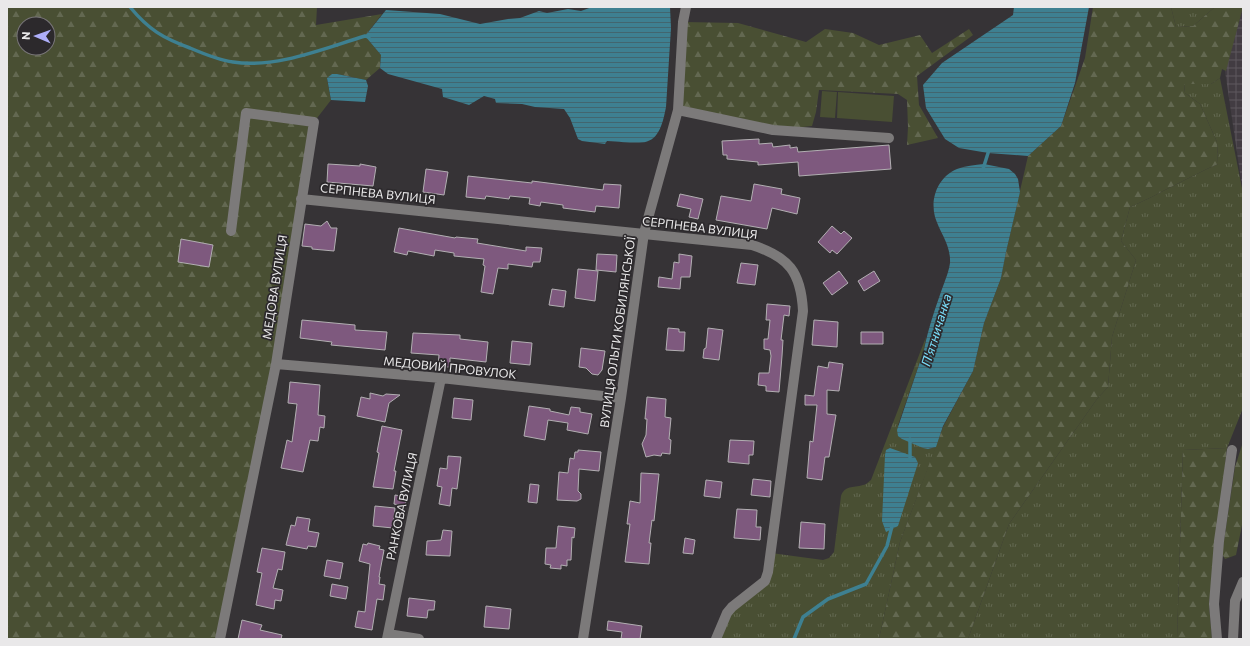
<svg xmlns="http://www.w3.org/2000/svg" width="1250" height="646" font-family="Commissioner,sans-serif">
<style>
.industrial{fill:url(#industrial-grid)}
.grass{fill:url(#grass-tufts)}
.forest{fill:url(#forest-firs);fill-rule:evenodd}
.pitch{fill:#494f33}
.water{fill:url(#water-rules)}
.lines{fill:none;stroke-linecap:round;stroke-linejoin:round}
.stream{stroke:#3e8091;stroke-width:3.5}
.building{fill:#7e597e;stroke:#b2afb2}
.minor{stroke:#7c7a7a;stroke-width:10}
.labels{text-anchor:middle;dominant-baseline:central;stroke-width:3.5;stroke-linejoin:round;paint-order:stroke}
.street-label{font-size:12px;fill:#e9e8e9;stroke:#2c292c}
.water-label{font-size:13px;font-style:italic;fill:#7be0fc;stroke:#2c292c}
</style>
<defs>
<pattern id="industrial-grid" width="8" height="8" patternUnits="userSpaceOnUse"><rect width="8" height="8" fill="#423c42"/><path d="M0 4h8M4 0v8" fill="none" stroke="#5d585d"/></pattern>
<pattern id="grass-tufts" width="24" height="20" patternUnits="userSpaceOnUse"><rect width="24" height="20" fill="#494f33"/><path d="M3 7l-1-3M5 7V3M7 7l1-3M15 17l-1-3M17 17v-4M19 17l1-3" fill="none" stroke="#636851"/></pattern>
<pattern id="forest-firs" width="22" height="20" patternUnits="userSpaceOnUse"><rect width="22" height="20" fill="#494f33"/><path d="M5 1l3.5 6h-7zM16 11l3.5 6h-7z" fill="#636851"/></pattern>
<pattern id="water-rules" width="6" height="5" patternUnits="userSpaceOnUse"><rect width="6" height="5" fill="#3e8091"/><path d="M0 2.5h6" fill="none" stroke="#42666f"/></pattern>
</defs>
<rect width="100%" height="100%" fill="#363336"/>
<path class="industrial" d="M1243,7v186l-18,-122z"/>
<path class="grass" d="M1171,7h44l-22,19 -17,1z
M1220,78l23,115v215l-16,40 -44,2 -6,189h-209l41,-115 88,-125 11,-12 4,-50 24,-77 -15,-19 9,-34c30,-13 58,-30 88,-43l-1,-22 -17,-38 -15,-11 -1,-9h27z
M926,337l-2,13 -26,75 30,24 8,-2 -36,95 -21,97h-163l11,-26 38,-32 6,-28 52,7 6,-2 5,-6 7,-56c4,-11 12,-8 22,-11 3,0 5,-3 8,-5z"/>
<path class="forest" d="M7,7h310l-1,18 66,-11 -17,22 16,19 -1,13 -14,12 -29,-6h-5l-5,5 4,21 -17,22 -38,242 -56,275h-213zM24,24h24v24h-24z
M1093,7h78l5,20 17,-1 22,-19h28l-17,64 -4,-2 -2,9 -9,6h-27l1,9 15,11 17,38 1,22c-30,13 -58,30 -88,43l-9,34 15,19 -24,77 -4,50 -11,12 -88,125 -41,115h-89l21,-97 43,-115 30,-56 11,-48 17,-45 5,-26 22,-96 33,-30 24,-68z
M683,22l55,1 68,19 19,-13 28,4 26,12 41,-10 12,18 37,-24 4,6 -56,41 2,29 19,33 -31,7 1,-18 -1,-27 -9,-6 -79,-4 -3,22 -4,14 -39,4 -95,-20z
M1243,442v78l-7,35 -11,4 -3,-5 13,-87z
M1227,448l-18,156 3,35h-35l6,-189z"/>
<path class="pitch" d="M822,91l15,1 -2,26 -15,-1z
M838,92l56,4 -2,26 -55,-4z"/>
<path class="water" d="M592,7h78l1,21 -5,79c-8,44 -21,36 -59,34l-2,3 -23,-3 -4,-2 -8,-21 -6,-9 -29,-2 -13,-3 -26,-1 -1,-4 -11,-3 -15,9 -26,-8 -1,-8 -54,-15 -8,-6 1,-13 -16,-19 21,-26 54,4 40,10 28,-5 12,-1 19,-7 8,2 21,-4 13,2z
M1014,7h75l-14,76 -14,43 -33,30 -40,-3 -29,-5 -14,-9 -19,-31 -3,-23 19,-22 71,-48z
M332,74h5l29,6 2,6 -3,16 -34,-2 -4,-22z
M984,164l25,5 6,5 3,5 2,13 -14,60 -5,26 -17,45 -11,48 -30,55 -7,21 -8,2 -5,-1 -21,-9 -4,-3 -1,-6 27,-80c4,-21 11,-41 18,-61 3,-8 7,-18 8,-26 1,-18 -10,-30 -15,-46 -5,-19 3,-40 22,-48 8,-3 18,-4 27,-5z
M890,448l25,9 3,6 -20,63 -12,6 -4,-11 3,-66 1,-5z"/>
<g class="lines">
<path class="stream" d="M130,7c19,23 33,31 60,41 14,6 28,12 43,14 42,7 92,-14 132,-26l4,1
M983,169l6,-19
M910,459v-20
M794,639l9,-22 25,-18 38,-15 21,-38 5,-20"/>
</g>
<path class="building" d="M759,139v5l13,-1 1,4 17,-2v3l7,-1 1,5 91,-7 2,24 -92,7 -1,-14 -40,3v-3l-31,-3v-4h-4l-1,-14z
M328,164l32,2v-2l16,3 -3,19 -46,-4z
M426,169l22,3 -4,23 -21,-3z
M468,176l64,7v-2l71,9 1,-6 17,1 -2,23 -23,-2 -1,6 -32,-4v-3l-22,-3 -1,4 -11,-2 1,-6 -20,-2 -1,3 -23,-3 -1,3 -19,-2z
M754,184l28,5 -1,5 19,4 -3,16 -25,-6 -5,21 -51,-9 5,-24 30,5z
M680,194l23,5 -5,20 -9,-2 2,-8 -14,-3z
M327,221l4,7h6l-3,23 -22,-2v-2l-10,-1 3,-22 16,2z
M832,226l9,8 3,-3 8,7 -15,16 -5,-4 -2,3 -12,-11z
M399,228l56,10 1,-1 22,2 -1,4 49,8v-4l16,1 -2,14h-7l-1,5 -24,-3v5l-10,-1 -5,26 -12,-2 4,-26 -2,-1 1,-6 -30,-3v-3l-19,-3 -1,6 -26,-5 -1,4 -13,-3z
M181,239l32,6 -4,22 -31,-5z
M597,254l20,1 -1,17 -20,-2z
M679,254l13,2 -2,21h-9l-1,12 -22,-2 1,-10 13,2 2,-17 5,1z
M741,263l17,2 -3,20 -18,-2z
M578,269l20,2 -3,30 -20,-3z
M839,271l9,12 -16,12 -9,-12z
M874,271l6,10 -16,10 -6,-10z
M552,289l14,2 -2,16 -15,-2z
M767,304l23,2 -1,10 -5,-1 -3,25h2l-1,16 -3,36 -13,-1v-5l-8,-1 1,-12h10l2,-17 -1,-6 -6,-1v-10h4l2,-19h-4z
M302,320l53,5v5l32,2 -2,18 -54,-5 1,-3 -32,-4z
M814,320l24,2 -1,25 -25,-2z
M668,328l11,1v3h6l-1,19 -18,-1z
M708,328l15,2 -4,30 -16,-2 1,-9 2,-1z
M861,332h22v12h-22z
M413,333l47,2v4l28,3 -2,20 -36,-4v9h-12l1,-12 -28,-2z
M512,341l20,2 -2,22 -20,-2z
M581,348l24,3 -3,19 -4,5 -6,-1 -6,-6 -7,-1z
M829,362l14,2 -4,27 -12,-1v24l9,1 -7,42h-4l-3,23 -15,-2 3,-37 3,1 4,-37h-12v-10l9,1 4,-30 10,2z
M290,382l30,3 -2,30 7,1 -1,12 -4,-1 -2,14 -8,-1 -7,32 -22,-4 6,-28 5,2 5,-38 -9,-1z
M370,393l13,3 3,-2 14,1 -11,8 -4,19 -28,-6 4,-19 9,2z
M647,397l19,2 -1,18 6,1 -2,21 2,1 -1,14 -8,-1 -1,3 -7,-1 -8,2 -4,-13 4,-9 1,-16h-2z
M454,398l19,2 -2,20 -19,-2z
M529,406l21,3v2l19,4 2,-8 9,1v4l12,2 -4,20 -21,-4 1,-7 -20,-3 -3,20 -21,-4z
M382,426l20,4 -8,41h2l-3,18 -20,-2 6,-34 -2,-1z
M730,440l24,1 -1,14h-4v9l-21,-2z
M578,450l23,2 -2,19 -20,-2 -1,22 3,3v5l-4,2 -20,-1 2,-28 9,1 2,-15 4,1 1,-7h3z
M448,456l13,1 -4,32 -5,-1 -2,18 -11,-2 3,-17 -5,-1 3,-18 7,1z
M641,473l18,1 -5,47 -2,-1 -3,23h2l-2,21 -24,-2 5,-38h-3l3,-23 10,2z
M753,479l18,2 -1,16 -19,-2z
M706,480l16,2 -2,16 -16,-2z
M530,484l9,1 -2,18 -9,-1z
M395,495l12,2 -2,9 -11,-2z
M375,506l20,2 -2,20 -20,-2z
M737,509l20,1 -1,17h5l-1,13 -26,-2z
M297,517l13,2 -2,12 11,2 -3,14 -8,-1 -1,3 -21,-4 5,-20 4,1z
M801,522l24,2 -1,25 -25,-1z
M558,526l17,2 -1,10 -2,-1 -1,23h-4v6l-6,-1v4l-11,-1 1,-3 -6,-1 1,-16h10z
M443,530l9,1 -2,25 -24,-1 1,-14 14,-1z
M685,538l10,2 -2,14 -10,-1z
M368,543l12,3 -1,3 5,1 -5,27h1l-1,7 6,1 -2,15 -6,-1 -5,31 -17,-3 3,-16 7,1 5,-48 -11,-3 4,-17 4,1z
M262,548l23,4 -3,18 -4,-1 -5,19 10,2 -2,11 -6,-1 -1,9 -18,-4 6,-32 -5,-1z
M327,560l16,3 -3,16 -16,-3z
M332,584l16,3 -2,12 -16,-3z
M409,598l26,3 -1,9h-6l-1,8 -20,-2z
M486,606l25,3 -2,20 -25,-2z
M242,620l20,5 -2,5 22,5 -1,4h-43z
M608,621l34,5 -2,13h-19l1,-7 -15,-2z"/>
<g class="lines">
<path class="minor" d="M678,110l95,20 116,8
M301,199l451,46c37,12 49,27 51,66l-35,261 -3,9 -33,26 -5,6 -11,26
M276,364l165,14 180,20
M388,634l31,5
M220,639l56,-275 38,-242 -68,-9 -15,118
M387,639l54,-261
M583,639l38,-241 23,-165 34,-123 5,-88 3,-15
M1217,639l-3,-35 5,-63 13,-91
M1233,639l2,-38 8,-19"/>
</g>
<g class="labels">
<g class="street-label">
<text transform="translate(378 193) rotate(6)">СЕРПНЕВА ВУЛИЦЯ</text>
<text transform="translate(700 227) rotate(7)">СЕРПНЕВА ВУЛИЦЯ</text>
<text transform="translate(274 287) rotate(-81)">МЕДОВА ВУЛИЦЯ</text>
<text transform="translate(617 332) rotate(-82)">ВУЛИЦЯ ОЛЬГИ КОБИЛЯНСЬКОЇ</text>
<text transform="translate(450 367) rotate(6)">МЕДОВИЙ ПРОВУЛОК</text>
<text transform="translate(401 506) rotate(-78)">РАНКОВА ВУЛИЦЯ</text>
</g>
<g class="water-label">
<text transform="translate(936 330) rotate(-73)">П'ятничанка</text>
</g>
</g>
<rect width="1250" height="646" fill="none" stroke="#e9e8e9" stroke-width="16"/>
<g transform="translate(36 36) rotate(272)"><circle r="19" fill="#2c292c" stroke="#787578"/>
<path d="M0-3L7 15L0 10L-7 15Z" fill="#aeaefa"/>
<text y="-6" font-size="11" font-weight="bold" text-anchor="middle" fill="#e9e8e9">N</text>
</g>
</svg>
